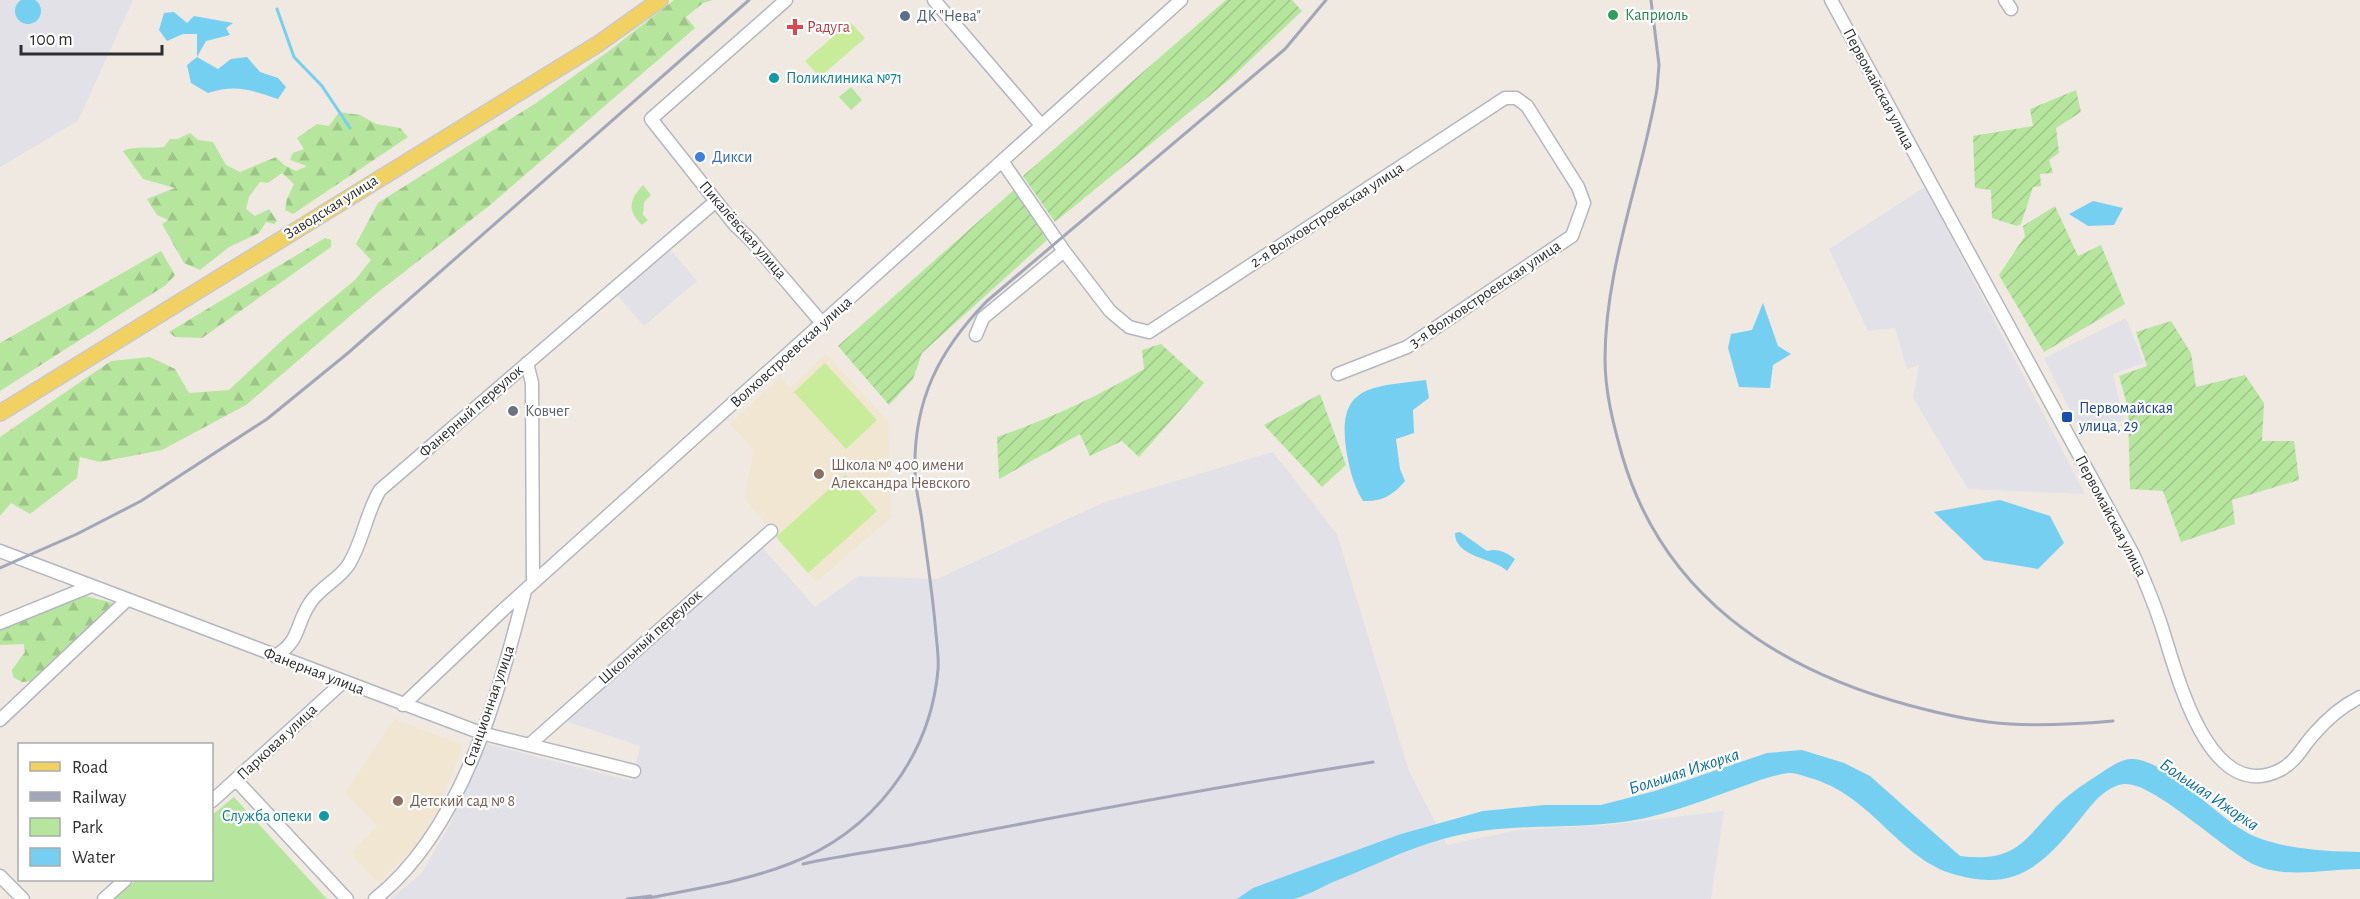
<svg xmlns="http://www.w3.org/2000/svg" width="2360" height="899" font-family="'Alegreya Sans',sans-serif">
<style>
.industrial{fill:#e3e1e8}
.education{fill:#f0e6d1}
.forest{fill:url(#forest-firs)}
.park{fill:#b6e59e}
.garden{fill:url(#garden-furrows)}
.pitch{fill:#c9ec9a}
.water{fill:#75cff0}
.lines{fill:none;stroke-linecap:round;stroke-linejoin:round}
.stream{stroke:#75cff0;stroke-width:3}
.minor-casing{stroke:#b4b7c1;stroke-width:15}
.major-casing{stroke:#c9c9c9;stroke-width:18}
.minor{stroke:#fff;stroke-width:12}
.major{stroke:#f2d163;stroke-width:15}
.rail{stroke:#a3a6b8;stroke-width:3}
.leisure-dot{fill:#2e9e5b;stroke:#fff;stroke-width:2}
.service-dot{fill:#5c6f8a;stroke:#fff;stroke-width:2}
.health-dot{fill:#e0444e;stroke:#fff;stroke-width:2}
.culture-dot{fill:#0f9aa8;stroke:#fff;stroke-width:2}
.shop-dot{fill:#3f7fe0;stroke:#fff;stroke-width:2}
.worship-dot{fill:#6b7280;stroke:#fff;stroke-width:2}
.transit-dot{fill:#1a4fb4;stroke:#fff;stroke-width:2}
.education-dot{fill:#8d6e63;stroke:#fff;stroke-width:2}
.labels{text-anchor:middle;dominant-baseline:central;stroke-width:4.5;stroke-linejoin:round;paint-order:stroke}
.leisure-label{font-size:16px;fill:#27864d;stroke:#fff;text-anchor:start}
.service-label{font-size:16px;fill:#4e5e75;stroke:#fff;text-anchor:start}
.health-label{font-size:16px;fill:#be3a42;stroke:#fff;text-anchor:start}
.culture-label{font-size:16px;fill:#0d838f;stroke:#fff;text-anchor:start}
.street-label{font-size:16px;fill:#2e2e2e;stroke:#fff}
.shop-label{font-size:16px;fill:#366cbe;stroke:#fff;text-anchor:start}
.transit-label{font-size:16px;fill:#164399;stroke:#fff;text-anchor:start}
.worship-label{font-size:16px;fill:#5b616d;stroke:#fff;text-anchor:start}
.education-label{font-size:16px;fill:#785e54;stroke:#fff;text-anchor:start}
.water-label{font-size:18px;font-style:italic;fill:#0d6fa3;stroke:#fff}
</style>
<defs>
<pattern id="forest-firs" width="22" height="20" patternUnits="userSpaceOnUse" patternTransform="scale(1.5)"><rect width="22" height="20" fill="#b6e59e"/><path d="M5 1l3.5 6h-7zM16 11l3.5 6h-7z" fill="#9dc588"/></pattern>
<pattern id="garden-furrows" width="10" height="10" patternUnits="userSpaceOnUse" patternTransform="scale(1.5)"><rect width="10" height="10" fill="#b6e59e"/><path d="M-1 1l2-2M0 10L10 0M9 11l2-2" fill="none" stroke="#9dc588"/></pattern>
</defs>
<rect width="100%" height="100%" fill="#efe9e1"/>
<path class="industrial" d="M0,0h133l-55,121 -78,46z
M1925,187l160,307 -117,-5 -55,-91 6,-33 -12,4 -12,-41 -27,3 -39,-82z
M671,250l26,31 -53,45 -27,-31z
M2126,318l18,45 -31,11 11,46 -42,15 -38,-77z
M1273,452l64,82 72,237 38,74 70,-15 91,-5 116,-14 -13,88h-1321l31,-25 29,-50 32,-81 150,38 8,-35 -77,-26 198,-174 54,61 43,-31 79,3 168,-77z"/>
<path class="education" d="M826,354l62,67 3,96 -75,65 -72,-84 10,-48 -24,-26 50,-47 10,11z
M394,719l69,26 -25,65 -21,34 -38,40 -29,-31 28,-27 -33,-33z"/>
<path class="forest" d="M674,0h39l-10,3 -17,14 9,11 -206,178 -112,87 -131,112 -84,45 -62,12 -20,-5 -3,21 -47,36 -19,-11 -11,13v-79l111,-76 39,-4 25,12 14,24 40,-3 58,-54 68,-56 16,-20 -15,-16 22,-41 158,-100 73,-52z
M339,112l21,3 16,9 24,4 8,9 -115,77 -8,-4 2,-11 7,-15 -12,-11 -14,10 -8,-1 -11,15 -3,12 9,7 14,-7 8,12 -3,3 -8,-2 -7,11 -30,14 -29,23 -16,-7 -22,-39 6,-4 -11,-5 -10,-16 28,-11 -32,-9 -20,-28c12,-6 27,-2 41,-4l6,-8h8l12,-6 8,7 15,2 13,23 14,7 36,-15 8,8 12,6 11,-5 -17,-6 3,-7 11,-4 -7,-11 20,-14 12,2z
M325,238l6,2v7l-129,91 -27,-1 -6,-5z
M161,251l14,24 -9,10 -166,106v-48z
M78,594l35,9 -80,78 -11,1 -9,-5 -1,-7 13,-18 -1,-8 -24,1v-18z"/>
<path class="park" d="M851,87l11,13 -11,10 -12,-13z
M643,185l8,10 -7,7 -1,13 5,5 -6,5c-15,-14 -13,-25 1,-40z
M234,797l93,102h-214l23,-19h76v-65z"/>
<path class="garden" d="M1226,0h66l10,11 -72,68 -175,143 -32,-46z
M2076,90l5,22 -25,16 3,25 -10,7 4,13 -13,1 1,12 -8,1 -12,37 -4,2 -25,-8 -1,-28 -16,-2 -2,-52 60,-10 -3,-17z
M1015,189l32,51 -125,113 -9,26 -24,26 -51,-59z
M2055,206l23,50 23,-11 24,59 -81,48 -45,-77 26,-39 -2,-10z
M2171,321l20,32 5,34 49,-12 19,28 -2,38h32l5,39 -67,20 3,24 -54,18 -18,-51 -33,-2 -2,-81 -9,-32 28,-10 -11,-34z
M1161,344l43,39 -65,74 -17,-16 -32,15 -10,-22 -81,45 -2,-42c52,-18 100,-40 147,-68l-2,-19z
M1320,394l26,71 -24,22 -58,-62z"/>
<path class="pitch" d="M850,22l15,16 -45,39 -15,-16z
M825,363l52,57 -31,29 -52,-57z
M845,475l32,36 -69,62 -32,-36z"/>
<path class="water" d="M15 11a13 13 0 1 1 26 0a13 13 0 1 1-26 0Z
M174,12l13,11 7,-7 39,7 -7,5 4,7 -24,6 -9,16 21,12 13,-10 16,-2 13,15 18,6 8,9 -8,12c-27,-9 -42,-15 -70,-6l-17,-10 -4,-18 10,-8v-23h-14l-16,7 -8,-11 5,-17z
M2093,201l30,7 -9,17 -26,1 -19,-12z
M1763,303l15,43 13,8 -18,11 -3,23 -31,-1 -11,-39 3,-14 21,-4z
M1426,380l3,18 -16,12 1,23 -18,6 4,30 5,12c-12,14 -23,21 -42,20 -10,-17 -14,-33 -17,-53 -9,-65 29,-61 80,-68z
M2000,500l50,16 14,27 -26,26 -54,-9 -50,-48z
M1460,532l27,19c11,-3 20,2 28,8l-8,12c-14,-14 -52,-13 -52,-38z
M1802,750l42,13 26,13 90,80c59,7 64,-18 101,-54 11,-10 24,-19 37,-27 9,-6 21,-15 32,-16 36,-2 89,63 126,78 30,12 72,15 104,15v17c-33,0 -74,10 -105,-4 -33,-16 -102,-84 -131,-81 -17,2 -29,17 -39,29 -39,49 -67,82 -135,60 -54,-18 -80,-80 -143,-96 -6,-2 -12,-4 -18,-4 -23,3 -43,13 -65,20 -27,10 -55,20 -83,26 -67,13 -131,1 -198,20 -37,10 -74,29 -110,43 -13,6 -27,14 -40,17 -17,0 -39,0 -56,0l16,-11 148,-54 82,-23 61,-6h57l54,-14 112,-38z"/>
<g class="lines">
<path class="stream" d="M277,9l17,48 28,29 28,42"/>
<g class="minor-casing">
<path id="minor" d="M786,0l-135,119 84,106 15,14 72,84
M934,0l107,125
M1831,0l302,554c11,25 22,50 30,77 14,43 46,175 117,139 16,-8 22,-23 34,-36 13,-15 28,-28 46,-37
M2005,0l6,9
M1002,161l62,90 46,60 19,16 20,5 356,-234h11l11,8 51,81 6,16 -12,33 -165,111 -69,27
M976,335l7,-17 81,-67
M527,363l5,20 1,200
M0,551l481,182 153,38
M0,623l91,-37
M275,656c26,-15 20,-31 35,-53 10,-16 29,-23 39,-39 14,-23 17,-51 31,-74l336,-289
M403,705l100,-95 678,-610
M0,720l127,-120
M529,745l242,-214
M236,780l111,119
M212,801l131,-119
M0,876l23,23
M104,899l21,-19
M375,899c87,-69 123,-203 150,-308"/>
</g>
<g class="major-casing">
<path id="major" d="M0,413l598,-369 62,-44"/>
</g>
<use href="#minor" class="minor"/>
<use href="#major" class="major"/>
<path class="rail" d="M1651,0l8,65 -2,24c-15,89 -52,178 -52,270 0,33 8,64 17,96 40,139 153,214 286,250 33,9 67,17 102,19 34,2 68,0 103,-3
M0,568l77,-34 64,-33 126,-82 81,-66 401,-353
M803,864c44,-10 90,-15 134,-24 145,-28 290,-55 436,-78
M627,899l24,-3
M644,899c48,-10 99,-17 145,-35 83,-31 141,-106 149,-194 1,-12 -1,-25 -2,-36 -3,-38 -9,-76 -14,-113 -2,-16 -7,-33 -7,-49 -2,-71 24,-122 72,-171l298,-252 41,-49"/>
</g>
<circle class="leisure-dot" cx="1613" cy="15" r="6"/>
<circle class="service-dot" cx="905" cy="16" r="6"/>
<path class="health-dot" d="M792 18h6v6h6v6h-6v6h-6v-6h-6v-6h6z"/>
<g class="culture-dot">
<circle cx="774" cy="78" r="6"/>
<circle cx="324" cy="816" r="6"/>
</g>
<circle class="shop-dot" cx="700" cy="157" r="6"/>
<circle class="worship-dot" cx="513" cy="411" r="6"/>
<rect class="transit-dot" x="2061" y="411" width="12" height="12" rx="3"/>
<g class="education-dot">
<circle cx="819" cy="474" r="6"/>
<circle cx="398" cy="801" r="6"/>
</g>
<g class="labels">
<g class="leisure-label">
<text x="1625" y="15">Каприоль</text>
</g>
<g class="service-label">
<text x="917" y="16">ДК "Нева"</text>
</g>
<g class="health-label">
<text x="807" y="27">Радуга</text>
</g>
<g class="culture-label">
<text x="786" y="78">Поликлиника №71</text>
<text x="312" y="816" text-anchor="end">Служба опеки</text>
</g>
<g class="street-label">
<text transform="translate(1879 89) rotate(62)">Первомайская улица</text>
<text transform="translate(331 207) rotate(-32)">Заводская улица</text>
<text transform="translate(1327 215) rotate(-33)">2-я Волховстроевская улица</text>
<text transform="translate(743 230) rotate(49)">Пикалёвская улица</text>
<text transform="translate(1485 294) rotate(-34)">3-я Волховстроевская улица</text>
<text transform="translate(791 352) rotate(-42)">Волховстроевская улица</text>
<text transform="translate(471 411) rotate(-41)">Фанерный переулок</text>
<text transform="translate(2111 516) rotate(62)">Первомайская улица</text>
<text transform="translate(650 637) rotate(-42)">Школьный переулок</text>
<text transform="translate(314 671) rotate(21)">Фанерная улица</text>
<text transform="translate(489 706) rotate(-71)">Станционная улица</text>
<text transform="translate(277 742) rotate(-43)">Парковая улица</text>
</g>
<g class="shop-label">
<text x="712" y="157">Дикси</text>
</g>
<g class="transit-label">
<text x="2079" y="408">Первомайская<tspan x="2079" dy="18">улица, 29</tspan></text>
</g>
<g class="worship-label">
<text x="525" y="411">Ковчег</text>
</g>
<g class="education-label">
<text x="831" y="465">Школа № 400 имени<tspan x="831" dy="18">Александра Невского</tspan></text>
<text x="410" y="801">Детский сад № 8</text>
</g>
<g class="water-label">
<text transform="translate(1684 772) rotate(-18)">Большая Ижорка</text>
<text transform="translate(2209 795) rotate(34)">Большая Ижорка</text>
</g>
</g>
<rect x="18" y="743" width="195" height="138" fill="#ffffff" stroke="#ababab" stroke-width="1.5"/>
<rect x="30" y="762" width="30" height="9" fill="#f2d163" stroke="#ababab" stroke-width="1.5"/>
<text x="72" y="773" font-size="18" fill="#2e2e2e">Road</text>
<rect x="30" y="792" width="30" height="9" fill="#a3a6b8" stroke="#ababab" stroke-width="1.5"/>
<text x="72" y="803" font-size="18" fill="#2e2e2e">Railway</text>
<rect x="30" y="818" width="30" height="18" fill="#b6e59e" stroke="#ababab" stroke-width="1.5"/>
<text x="72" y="833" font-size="18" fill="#2e2e2e">Park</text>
<rect x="30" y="848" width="30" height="18" fill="#75cff0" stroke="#ababab" stroke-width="1.5"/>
<text x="72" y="863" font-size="18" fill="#2e2e2e">Water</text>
<path d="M21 45v9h141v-9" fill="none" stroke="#2e2e2e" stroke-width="3"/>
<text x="30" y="45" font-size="18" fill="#2e2e2e" stroke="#ffffff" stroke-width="4.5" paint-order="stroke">100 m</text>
</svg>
